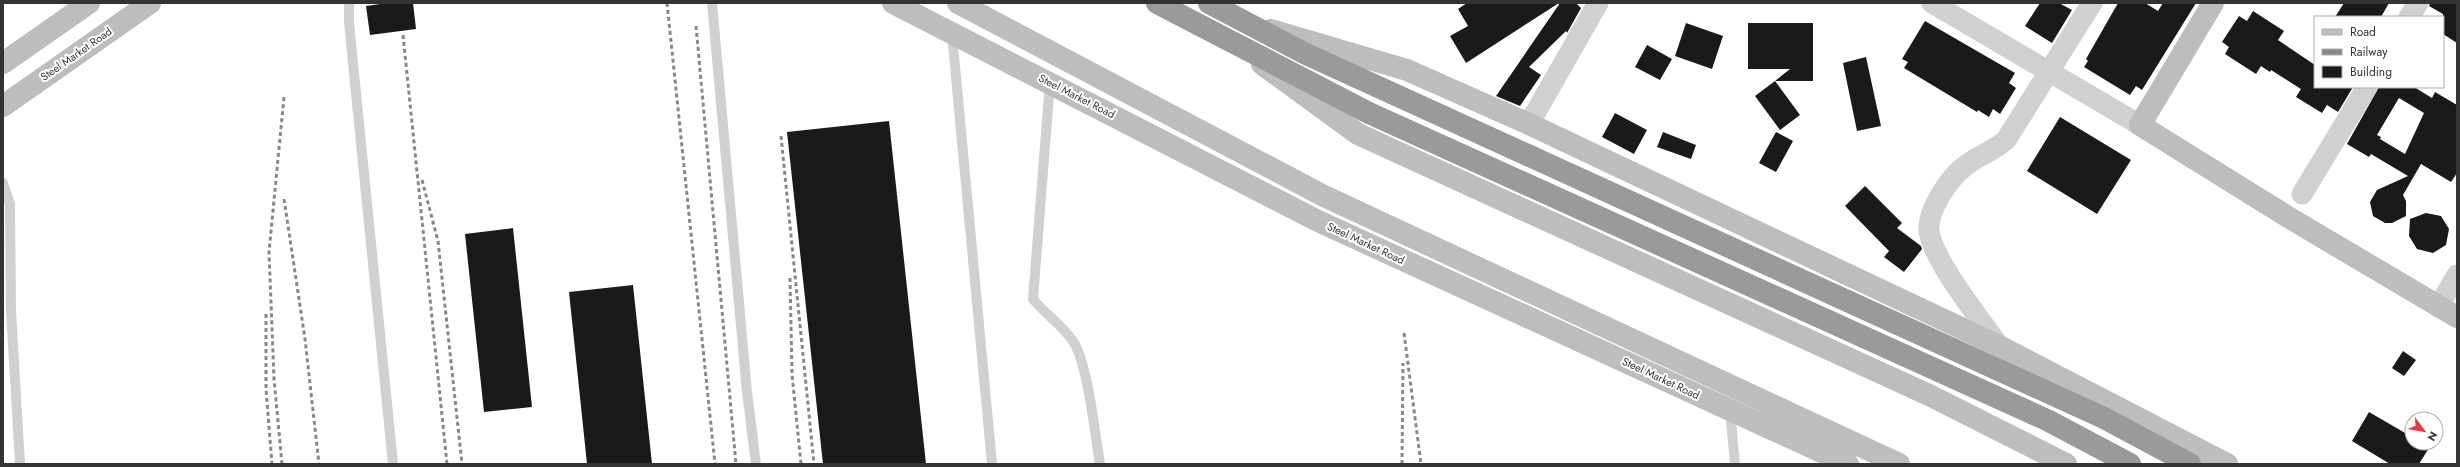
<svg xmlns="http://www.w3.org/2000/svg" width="2460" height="467" font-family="Jost,sans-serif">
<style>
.building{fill:#1a1a1a;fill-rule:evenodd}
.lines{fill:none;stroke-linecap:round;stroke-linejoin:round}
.lane{stroke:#d0d0d0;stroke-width:10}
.street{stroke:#d0d0d0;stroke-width:21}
.secondary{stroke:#bdbdbd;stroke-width:22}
.highway{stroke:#9a9a9a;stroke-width:22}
.rail{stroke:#888;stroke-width:3;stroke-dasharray:4 3;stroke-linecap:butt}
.labels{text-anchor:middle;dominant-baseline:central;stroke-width:4;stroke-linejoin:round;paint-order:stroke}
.street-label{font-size:11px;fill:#333;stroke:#fff}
</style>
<rect width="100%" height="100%" fill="#fff"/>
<path class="building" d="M387,3h26l3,26 -46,6 -4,-29z
M1467,3h92l-93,60 -16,-27 18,-10 -10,-17z
M1560,3h16l5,5 -14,25 -1,-2 -37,36 12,8 -21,31 -24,-10z
M2040,3h19l13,7 -20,33 -27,-17z
M2118,3h27l13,8 5,-8h33l-54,87 -6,-4 -6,9 -46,-28 4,-6 -2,-2z
M2344,3h45l-8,14h-46z
M2430,3h27v40l-14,-9v-20l-14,-8z
M2253,11l31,20 -6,9 37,25v22h38l-15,25 -11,-7 -5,8 -26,-16 5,-8 -30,-19 -1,2 -9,-6 -5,8 -31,-20 4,-7 -7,-5 17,-26 8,5z
M1925,21l90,52 -6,10 7,5 -16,26 -7,-5 -4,8 -11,-7 -1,2 -73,-44 4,-6 -6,-3z
M1686,23l37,13 -11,33 -37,-13z
M1748,23h65v58h-38l15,-12h-42z
M1647,45l25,14 -12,21 -25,-13z
M1866,57l15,69 -24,5 -14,-68z
M1775,81l25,34 -20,15 -25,-34z
M2379,87h35l18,11 3,-6 22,13v68l-6,9 -30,-18 -18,31 3,6v15l-14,7h-7l-12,-7 -3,-14 7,-12 31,-14 -37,-22 -2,3 -22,-13zM2399,98l25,15 -19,41 -25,-15 1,-2 -4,-2z
M1615,113l32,17 -13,24 -32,-17z
M2060,117l71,43 -34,54 -70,-43z
M889,121l37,343h-103l-36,-332z
M1663,132l33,13 -5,14 -34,-12z
M1776,132l17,9 -17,31 -17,-9z
M1865,186l37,37 -5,5 24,18 1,3 -18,23 -20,-15 5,-6 -44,-45z
M2426,213l15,3 8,13 -3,16 -13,8 -16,-4 -8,-13 1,-17z
M513,228l19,179 -48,5 -19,-178z
M633,285l19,179h-65l-18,-172z
M2403,351l13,9 -12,16 -12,-8z
M2369,412l43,25v6h10l7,5 -10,16h-29l-38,-23z"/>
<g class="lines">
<path class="lane" d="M349,3v20l44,441
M712,3l35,389 9,72
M952,34l40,430
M1050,82l-17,217c12,15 29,26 40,42 15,23 22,94 27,123
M3,183l7,21 1,107 9,153
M1730,410l5,54"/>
<path class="street" d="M1932,3l208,122
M2409,17l9,-14
M1529,124l69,-121
M2302,194l65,-107
M2438,307l19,-32
M1999,346c-18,-26 -66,-85 -70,-115 -2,-20 20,-53 36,-65 13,-10 28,-15 41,-26l86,-137"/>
<path class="secondary" d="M893,3l425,218 530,243
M958,3l366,193 575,268
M2213,3l-73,122 148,92 169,100
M1271,30l136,40 122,54 470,222 228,118
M3,63l86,-60
M1262,64l96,70 571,261 137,69
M3,106l147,-103"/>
<path class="highway" d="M1157,3l212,110 678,307 83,44
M1209,3l97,51 798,364 86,46"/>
<path class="rail" d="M667,3l48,461
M696,26l40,438
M403,35l44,429
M781,136l33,328
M422,180l16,61 24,223
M284,199l21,140 14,125
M790,278l2,96 9,90
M266,314v75l6,75
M1404,333l17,131
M282,464l-8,-85 -5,-127 15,-155
M1402,464l1,-101"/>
</g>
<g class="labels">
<g class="street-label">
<text transform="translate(76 54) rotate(-35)">Steel Market Road</text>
<text transform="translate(1077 96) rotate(27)">Steel Market Road</text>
<text transform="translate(1366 243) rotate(25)">Steel Market Road</text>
<text transform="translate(1661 378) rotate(25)">Steel Market Road</text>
</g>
</g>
<rect width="2460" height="467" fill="none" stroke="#333333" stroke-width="8"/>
<rect x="2314" y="16" width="130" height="72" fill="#ffffff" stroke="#adadad"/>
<rect x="2322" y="29" width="20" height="6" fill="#bdbdbd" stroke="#adadad"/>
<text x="2350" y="36" font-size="12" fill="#333333">Road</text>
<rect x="2322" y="49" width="20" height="6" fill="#888888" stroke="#adadad"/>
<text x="2350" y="56" font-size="12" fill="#333333">Railway</text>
<rect x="2322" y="66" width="20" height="12" fill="#1a1a1a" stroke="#adadad"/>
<text x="2350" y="76" font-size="12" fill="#333333">Building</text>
<g transform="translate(2424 431) rotate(122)"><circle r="19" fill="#ffffff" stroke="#adadad"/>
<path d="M0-3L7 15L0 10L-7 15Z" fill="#e63946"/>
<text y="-6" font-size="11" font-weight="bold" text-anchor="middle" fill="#333333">N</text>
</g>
</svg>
